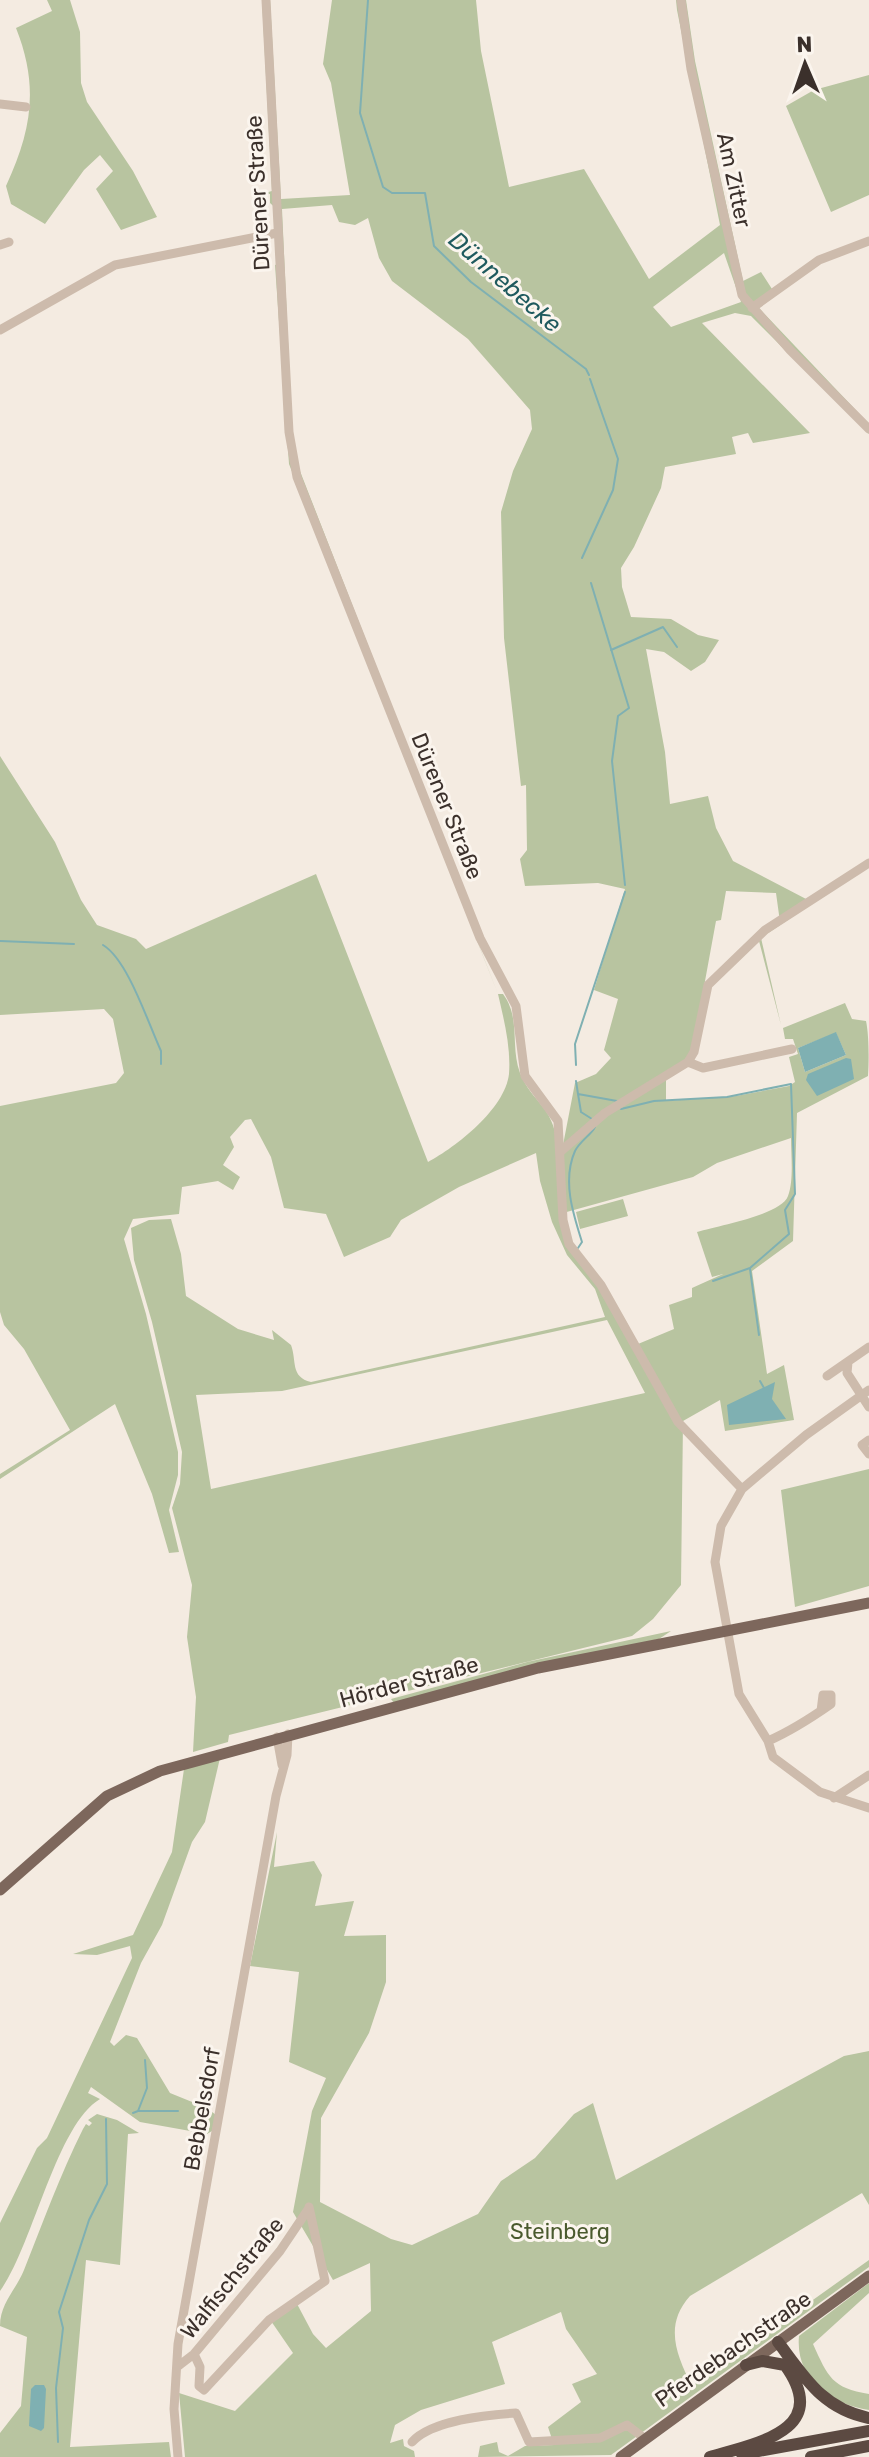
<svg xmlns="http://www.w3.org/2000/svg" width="869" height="2457" font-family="Rubik,sans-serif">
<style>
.green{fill:#b8c4a0;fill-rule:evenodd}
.water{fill:#7fb0b2}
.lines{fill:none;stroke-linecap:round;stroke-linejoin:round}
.stream{stroke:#7fb0b2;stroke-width:2}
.minor{stroke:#cdbbac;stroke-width:9}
.major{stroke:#7d675c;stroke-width:11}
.highway{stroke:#5c4a42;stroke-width:12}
.labels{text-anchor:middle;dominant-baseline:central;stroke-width:6;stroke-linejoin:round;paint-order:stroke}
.street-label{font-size:22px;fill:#3b302b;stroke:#fbf5ee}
.park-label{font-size:22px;fill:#4a5a2e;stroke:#fbf5ee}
.water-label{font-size:24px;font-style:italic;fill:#1f5a5e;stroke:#fbf5ee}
</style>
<rect width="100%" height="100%" fill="#f4ebe1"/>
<path class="green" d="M47,0h23l10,32 1,51 6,19 46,69 24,46 -36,13 -25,-41 17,-18 -13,-16 -16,15 -39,54 -34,-20 -5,-18c26,-56 33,-100 10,-158l36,-17z
M262,0h8l11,199 69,-4 -19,-112 -8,-19 9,-64h144l5,51 28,136 75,-18 65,110 71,-54 -43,-215 -1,-10h10l9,61 48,220 18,-9 11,17 43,-24 -56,43 110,116v10l-118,-118 -16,-3 -33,10 108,110 -57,10 -5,-10 -16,4 4,17 -71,13 -4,21 -27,59 -13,21 1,19 9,30 40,2 27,16 21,5 -14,22 -14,9 -27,-19 -18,-3 19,103 5,52 38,-8 8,32 17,33 75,39 61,-41v6l-108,73 20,87 -22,-84 -45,40 66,-59 -4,-29 -50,-2 -5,29 -5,1 -24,131 -6,10 -20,11v28l70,-5 53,-10 6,-4 -6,-25 9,-3 -5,-15h-8l-2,-11 62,-25 7,16 14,2c3,14 3,39 2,55l-71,37 -4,128 -41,30 15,103 17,-9 10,55 -69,11 -5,-31 -37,21 -2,164 -28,34 -21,17 -403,99 -1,7 -35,10 3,-55 -9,-60 5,-52 -20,-77 8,-24 2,-32 -30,-130 -18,-62 -3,-32 18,-8 22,-1 10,35 5,42 52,33 36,11 -2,-10 19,15c6,16 -1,32 20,37l294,-65 -10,-28 -28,-34 -15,-33 -12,-41 -4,-28 -77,34 -58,33 -11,17 -46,20 -18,-43 -42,-6 -13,-51 -20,-38 -6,1 -15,17 4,10 -11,18 17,12 -7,13 -15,-9 -36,6 -3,27 -46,5 -9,20 22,75 32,138v23l-9,35 10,42 -10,1 -17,-59 -37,-90 -115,75v-5l70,-44 -46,-81 -20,-24 -4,-13v-206l116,-23 8,-10 -11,-54 -9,-10 -104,6v-259l55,86 26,58 16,25 39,14 10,10 170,-75 112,288c28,-15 77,-53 81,-88 2,-27 -5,-54 -11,-80l-209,-530 -14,-199 7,-2 -2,-51 -10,-9v-9l-16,2 18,-5zM332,205l7,17 16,3 13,-7 11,40 13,23 76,58 62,71 2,19 -19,42 -12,41 3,126 17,148 5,-1 1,65 -7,9 5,27 73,-3 27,6 -31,101 24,9 -14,51 7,8 -15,16 -21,9 -12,62 -6,-1c-4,-39 -25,-41 -37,-71 -10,-27 1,-55 -17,-79h-5l-66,-169 5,-3 -139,-356 -6,-37 -10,-220zM724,253l17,49 -70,25 -18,-20zM836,1033l10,22 -41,17 -7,-24zM791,1138c0,17 3,42 -3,58 -7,19 -68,29 -91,36l15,45 11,-3 -31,14v9l-23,8 5,24 -36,15c-6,-11 -12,-24 -19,-34 -24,-33 -54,-54 -56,-97l130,-36 24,-14zM607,1320l38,73 -434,96 -15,-94 86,-4z
M869,75v120l-38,17 -45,-106 28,-16z
M623,1199l5,17 -48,13 -4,-17z
M869,1469v117l-74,21 -14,-117z
M671,1631l-12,8 -265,64 -3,-4 136,-37z
M220,1758l-15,64 -13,20 -30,83 -21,38 -31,79 4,4 12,-11 11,3 33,55 37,15 9,7 -4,16 -5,3 -67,-12 -49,-35 -3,6 12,6c-44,26 -67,147 -100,192v-68l37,-75 10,-10 85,-180 -2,-12 -33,9 -24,-1 60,-19 39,-83 12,-83z
M277,1832l-3,35 40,-6 8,14 -7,31 39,-5 -10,35 42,-1v47l-17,51 -48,85 -1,84 71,37 21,6 66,-31 23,-33 34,-23 39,-44 19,-11 23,77 228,-124 25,-5v154l-7,-12 -172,103c-26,29 -14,58 2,90l177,-126v7l-258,188 -133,2 2,-11 17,-4 2,10 9,4 17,-10 29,-1 -6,-18 33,-25 -9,-18 25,-10 -31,-45 -5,-17 -69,30 13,42 -84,26 -26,15 -5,18 13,-4 1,7 10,5 1,6h-230l-6,-64 56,18 58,-58 -22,-32 25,-19 17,32 13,14 45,-37 -1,-48 -37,17 -40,-68 19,-101 14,-33 -37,-16 10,-90 -49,-6z
M97,2114l20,6 22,13 -11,1 -8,131 -34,-5 -16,187 99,-5 2,15h-171v-24l21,-27 6,-69 -27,-11c0,-23 16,-36 24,-56 19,-48 36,-95 59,-141l3,-5 3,2 3,-3 -4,-3z
M869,2283v10l-56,51c15,33 19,44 56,50v16c-39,-6 -74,-32 -70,-74z"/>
<path class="water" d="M836,1032l10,23 -41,17 -7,-24z
M846,1058l5,1 3,20 -37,17 -11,-16 2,-6z
M775,1382l-3,17 14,20 -57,6 -2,-20z
M35,2385h9l2,4 -2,39 -3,3 -12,-5 2,-37z"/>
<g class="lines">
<path class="stream" d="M368,0l-8,113 23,74 9,6h33l9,53 37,36 115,87 3,6
M582,558l31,-68 5,-31 -28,-80
M591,583l38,125 -11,8 -6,45 13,124
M611,650l52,-23 14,20
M0,941l74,3
M103,945c25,15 45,78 58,106v13
M576,1065l-1,-21 50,-152
M576,1081l2,13 39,7
M578,1094l3,18 11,7
M621,1109l33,-8 73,-4 64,-13 4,110 -10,16 4,24 -39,34 -37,13
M578,1248l4,-6c-9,-28 -20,-62 -7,-91 5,-10 16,-16 20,-24
M750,1269l9,66
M760,1381l4,7
M139,2111h39
M133,2113l5,-2 9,-23 -2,-28
M58,2442l-2,-54 7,-60 -4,-16 30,-92 18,-36 -1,-65"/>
<path class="minor" d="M266,0l23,432 8,45 183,461 36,68 9,70 33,45 5,99 6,24 32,41 77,137 64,67
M681,0l10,69 51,226 48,55 79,79
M0,104l26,3
M0,245l9,-3
M752,308l67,-48 50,-19
M0,330l115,-65 162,-32
M688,1062l15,6 89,-19
M560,1152l45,-39 83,-51 6,-10 14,-67 57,-55 104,-67
M848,1362l-1,11 22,34
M827,1376l42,-29
M869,1390l-63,45 -64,54 -21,37 -6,36 24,132 29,47 5,16 47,35 49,16
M869,1440l-7,5 7,9
M277,1737l5,28
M768,1741c23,-10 43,-23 63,-37v-9h-8l-2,16
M834,1798l35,-23
M194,2354l6,13 -1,19 5,4 65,-70 56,-39 -16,-74
M177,2367l17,-13 86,-103 29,-43
M412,2442c20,-22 75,-27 104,-29l13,29 71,-4 27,-13 17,13
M178,2457l-4,-48 4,-65 98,-548 11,-41 1,-21"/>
<path class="major" d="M0,1890l107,-94 53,-25 378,-103 331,-65
M621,2457l248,-181"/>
<path class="highway" d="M778,2342c27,36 45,67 91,76
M742,2454l127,-23
M710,2457c48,-14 122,-27 75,-92l-23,-4 -16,4
M811,2457l58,-11"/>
</g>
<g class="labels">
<g class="street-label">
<text transform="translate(734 180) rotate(78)">Am Zitter</text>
<text transform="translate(258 193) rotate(-93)">Dürener Straße</text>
<text transform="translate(447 806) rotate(68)">Dürener Straße</text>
<text transform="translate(409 1682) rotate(-15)">Hörder Straße</text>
<text transform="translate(202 2109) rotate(-80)">Bebbelsdorf</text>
<text transform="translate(232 2278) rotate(-51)">Walfischstraße</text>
<text transform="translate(733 2349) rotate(-35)">Pferdebachstraße</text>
</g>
<g class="park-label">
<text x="560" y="2231">Steinberg</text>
</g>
<g class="water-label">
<text transform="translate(505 282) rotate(41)">Dünnebecke</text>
</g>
</g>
<g transform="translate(805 64) rotate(358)" stroke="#fbf5ee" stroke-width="6" paint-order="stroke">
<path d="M0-6L14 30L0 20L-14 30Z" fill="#3b302b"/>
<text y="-12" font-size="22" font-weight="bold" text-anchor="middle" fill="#3b302b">N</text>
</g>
</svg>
